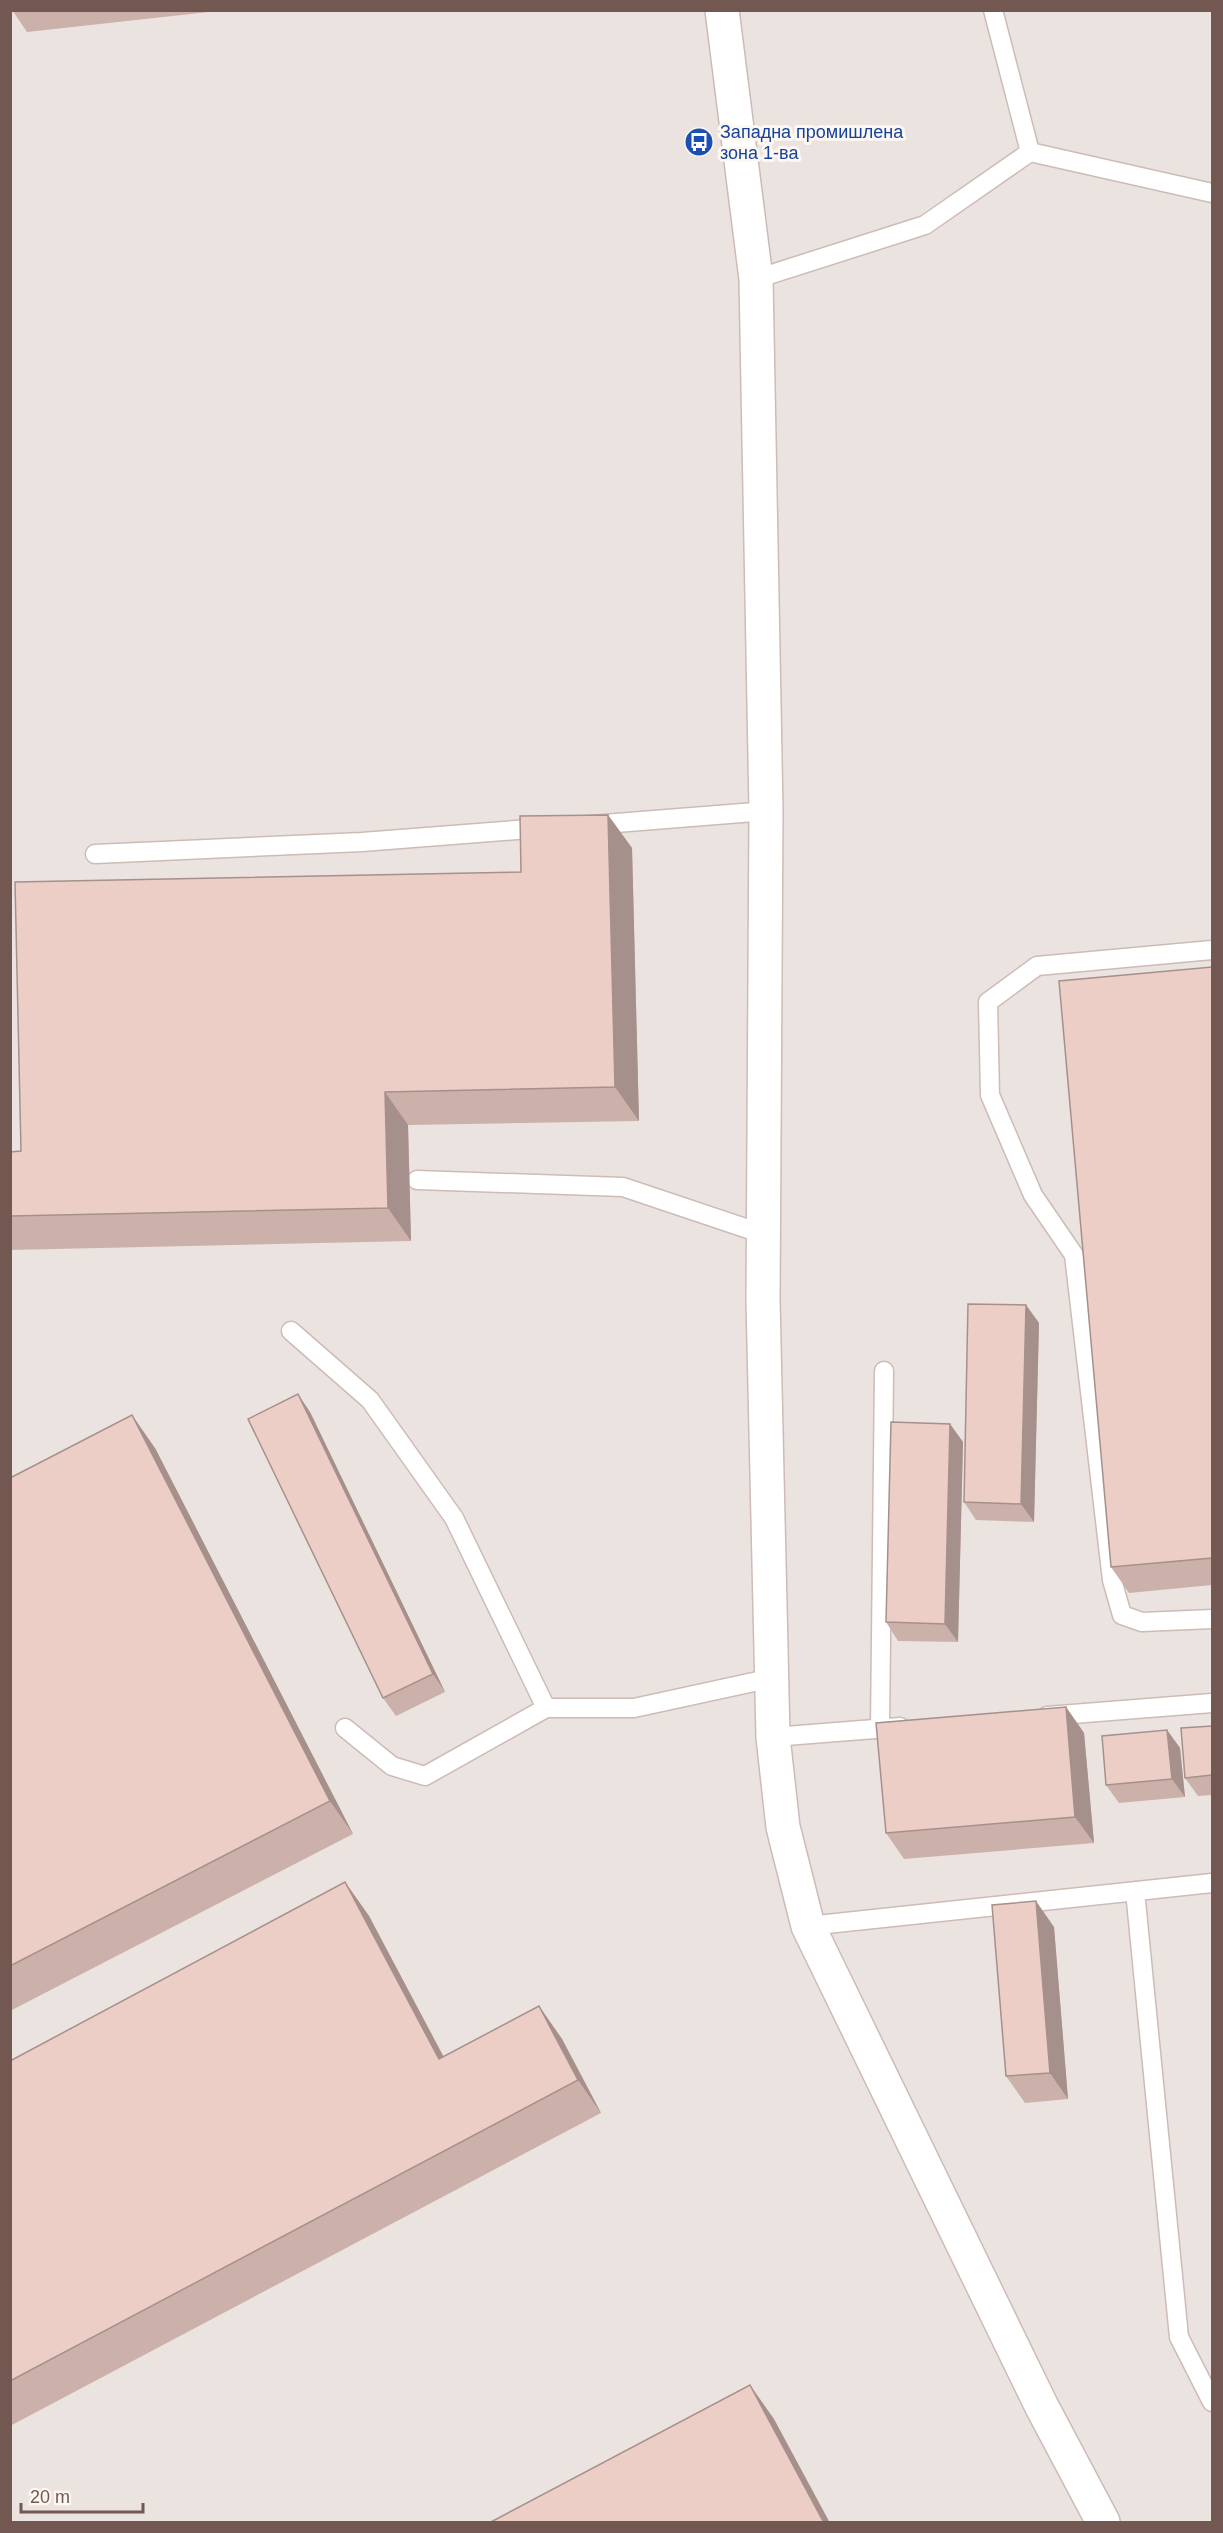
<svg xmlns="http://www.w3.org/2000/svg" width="1223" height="2533" font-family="Helvetica,sans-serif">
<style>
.industrial{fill:#ebe3e0}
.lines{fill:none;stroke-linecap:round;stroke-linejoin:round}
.service-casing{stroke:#cebbb5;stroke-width:21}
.tertiary-casing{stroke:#cebbb5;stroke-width:36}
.service{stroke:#fff;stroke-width:18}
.tertiary{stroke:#fff;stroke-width:33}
.wall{fill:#ccb1aa}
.shaded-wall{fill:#a6908b}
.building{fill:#edcec6;stroke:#a6908b;stroke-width:1.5}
.labels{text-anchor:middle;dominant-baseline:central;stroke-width:6;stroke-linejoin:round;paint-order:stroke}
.transit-label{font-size:18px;fill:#164399;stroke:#fdf7f2;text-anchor:start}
</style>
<rect width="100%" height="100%" fill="#fbf2eb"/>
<path class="industrial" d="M11,11h1201v2511h-1201z"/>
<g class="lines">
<g class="service-casing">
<path id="service" d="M993,10l37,142
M756,279l169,-54 105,-73 182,41
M591,825l175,-14
M95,854l267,-12 180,-14
M1212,950l-175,16 -49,36 2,93 43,100 41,60 38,325 10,35 20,7 70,-3
M417,1180l206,7 140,47
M291,1331l79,69 84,118 92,190h88l138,-30
M1047,1716l165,-13
M345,1728l47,38 33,10 121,-68
M880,1729l4,-358
M773,1737l127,-10
M1135,1891l44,446 33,65
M808,1926l404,-43"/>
</g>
<g class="tertiary-casing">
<path id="tertiary" d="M722,10l34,269 10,532 -3,489 10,437 10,90 25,99 233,479 62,117"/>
</g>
<use href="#service" class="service"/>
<use href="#tertiary" class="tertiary"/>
</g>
<path class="wall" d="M12,10h215l-200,22z
M608,815l24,33 7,273 -231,4 3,116 -401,9v-98l11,-1 500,-279z
M1212,967v618l-83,8 -18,-26z
M1026,1305l13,18 -5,199 -58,-2 -12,-18z
M310,1412l135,280 -49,24 -13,-18z
M950,1424l13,18 -5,200 -60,-1 -12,-19z
M155,1448l198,386 -343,177v-533z
M1066,1707l18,26 10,110 -190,16 -18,-26z
M1212,1726v69l-14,1 -13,-18z
M1167,1730l13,18 5,49 -66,6 -13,-18z
M345,1882l24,34 75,141 95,-51 23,33 39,74 -591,313v-365z
M1054,1927l14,172 -43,4 -19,-27z"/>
<path class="shaded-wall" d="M608,815l24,33 7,273 -24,-34z
M385,1092l23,33 3,116 -23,-33z
M1026,1305l13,18 -5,199 -13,-18z
M298,1394l12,18 135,280 -12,-18z
M132,1415l23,33 198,386 -23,-33z
M950,1424l13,18 -5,200 -13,-18z
M1066,1707l18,26 10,110 -19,-26z
M1167,1730l13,18 5,49 -13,-18z
M345,1882l24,34 93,176 -23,-33z
M1036,1901l18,26 14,172 -18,-26z
M539,2006l23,33 39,74 -23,-33z
M750,2385l24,34 56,104h-6z"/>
<path class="building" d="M608,815l7,272 -230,5 3,116 -378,8v-64l11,-1 -6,-269 506,-10 -1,-56z
M1212,967v591l-101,9 -52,-586z
M968,1304l58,1 -5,199 -57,-2z
M298,1394l135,280 -50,24 -135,-279z
M132,1415l198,386 -320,165v-488z
M891,1422l59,2 -5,200 -59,-2z
M1066,1707l9,110 -189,16 -10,-110z
M1212,1726v49l-27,3 -4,-50z
M1167,1730l5,49 -66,6 -4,-49z
M345,1882l94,177 100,-53 39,74 -568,301v-320z
M1036,1901l14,172 -44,3 -14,-171z
M750,2385l74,138h-335z"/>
<defs>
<g id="bus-disc" transform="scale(1.5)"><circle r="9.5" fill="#1a4fb4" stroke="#fdf7f2"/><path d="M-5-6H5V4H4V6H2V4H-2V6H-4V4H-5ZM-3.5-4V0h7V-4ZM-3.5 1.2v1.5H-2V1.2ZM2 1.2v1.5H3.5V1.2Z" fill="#fff"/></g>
</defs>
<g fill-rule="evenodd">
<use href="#bus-disc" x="699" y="142"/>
</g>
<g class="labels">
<g class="transit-label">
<text x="720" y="132">Западна промишлена<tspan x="720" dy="21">зона 1-ва</tspan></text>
</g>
</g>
<rect width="1223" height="2533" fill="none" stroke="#735751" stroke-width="24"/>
<path d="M21 2503v9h122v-9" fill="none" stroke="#735751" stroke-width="3"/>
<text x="30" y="2503" font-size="18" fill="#735751" stroke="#fdf7f2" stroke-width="4.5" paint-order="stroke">20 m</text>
</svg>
